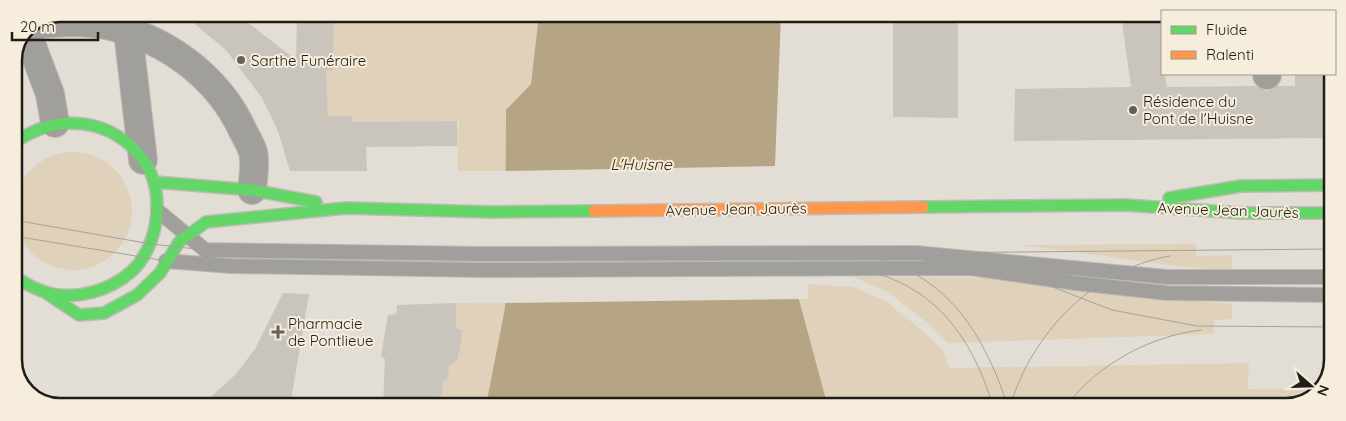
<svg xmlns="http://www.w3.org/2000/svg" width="1346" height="421" font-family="Quicksand,sans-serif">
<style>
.green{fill:#e0d2ba}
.water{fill:#b6a585}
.pier{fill:#e3ded5}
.building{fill:#c9c5bd}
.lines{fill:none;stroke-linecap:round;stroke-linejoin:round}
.lane-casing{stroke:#bfbab4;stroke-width:16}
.street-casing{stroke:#bfbab4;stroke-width:30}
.fast-casing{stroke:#bfbab4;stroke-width:14}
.slow-casing{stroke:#bfbab4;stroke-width:14}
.lane{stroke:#a19f9c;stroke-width:14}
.street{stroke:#a19f9c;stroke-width:28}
.fast{stroke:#63d668;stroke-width:11}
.slow{stroke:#ff974d;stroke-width:11}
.tram{stroke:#a4a29d;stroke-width:1}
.poi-dot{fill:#64615a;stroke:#f6eddc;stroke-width:2}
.labels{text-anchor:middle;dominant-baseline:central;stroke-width:4;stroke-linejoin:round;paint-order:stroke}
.poi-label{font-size:15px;fill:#201d17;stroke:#f6eddc;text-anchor:start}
.street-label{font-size:15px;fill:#201d17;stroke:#f6eddc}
.water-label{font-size:16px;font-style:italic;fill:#372803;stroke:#f6eddc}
.rim{fill:none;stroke:#201d17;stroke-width:2.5}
</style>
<rect width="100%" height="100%" fill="#e3ded5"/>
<path class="green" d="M334,14h205l-8,70 -25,26v61h-48l-1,-44h2v-6l-107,1v-6h-24v-12l-16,-1z
M14 211a59 59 0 1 1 118 0a59 59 0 1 1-118 0Z
M1196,244v12l36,-1v15c-72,-2 -143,-19 -215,-25z
M853,277l150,1 142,19 87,7v15l-18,1v14l-266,9 -18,-18 -42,-33z
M808,284l44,3 32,13 39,31 21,21 5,16 300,-5 -1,26 59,1 -7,13 -14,4 -850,-1v-5l6,-7 1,-13 5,-2 1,-13 11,-13 2,-23 -6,-2v-25l352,-4z"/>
<path class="water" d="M539,14l242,1 -10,249 24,21 33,122 -342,-1 19,-98 1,-198 25,-26z"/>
<path class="pier" d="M778,166l-4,97 23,20 5,16 -299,4 1,-132z"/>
<path class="building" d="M183,14h54l59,46 1,-46h37l-1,56h-7l2,46h24v6l105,-1v25l-91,1 1,24h-77l-12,-40 -16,-33 -36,-48z
M893,15h65v103l-65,-1z
M1121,15h41v59h3l2,13 90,-1 10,5 10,-5h18v-12h37v64l-318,3 1,-52 116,-2z
M283,293l26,1 -19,112h-89l35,-32 19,-25z
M456,303v25l6,2 -2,23 -2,1v5l-9,7 -1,13 -5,2 -1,13 -11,12h-48l2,-47 -4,-3 7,-41 8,-1 1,-9z"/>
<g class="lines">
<g class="lane-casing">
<path id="lane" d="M158,211l47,39 279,4 432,-1 251,24h164
M166,261l65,5 251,4 488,-2 105,15 92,10 164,2"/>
</g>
<g class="street-casing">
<path id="street" d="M126,15l17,145
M33,25c24,-3 49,-5 73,0 59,13 112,51 137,106 3,6 8,14 10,21 3,12 0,26 -1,38
M26,30l24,64 5,29
M1267,74v1"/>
</g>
<g class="fast-casing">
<path id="fast" d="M14,143c43,-31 98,-26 130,18 22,30 15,85 -12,110 -11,10 -24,17 -39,21 -30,8 -54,2 -79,-16
M154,182l98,8 64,12
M1169,198l72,-12 91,-1
M923,207l202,-2 117,8h89
M46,293l33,22 25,-2 33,-18 23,-22 19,-31 27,-20 140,-14 144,4 104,-1"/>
</g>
<g class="slow-casing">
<path id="slow" d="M594,211l329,-4"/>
</g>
<use href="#lane" class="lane"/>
<use href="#street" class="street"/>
<use href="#fast" class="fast"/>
<use href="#slow" class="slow"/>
<path class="tram" d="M14,220l137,24 54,6
M14,236l152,25
M916,253l415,-4
M848,254c92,9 134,73 160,153
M845,268c82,7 127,65 148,139
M970,268l30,3 27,6 85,33 85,16 134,1
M1010,407c21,-73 83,-138 160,-151
M1065,407c32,-42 84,-71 136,-77"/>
</g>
<g class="poi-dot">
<circle cx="241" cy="60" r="5"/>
<circle cx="1133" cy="110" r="5"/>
<path d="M275.5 324.5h5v5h5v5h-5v5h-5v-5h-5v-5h5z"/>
</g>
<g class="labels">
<g class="poi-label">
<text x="251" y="60">Sarthe Funéraire</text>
<text x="1143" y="101">Résidence du<tspan x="1143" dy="17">Pont de l'Huisne</tspan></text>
<text x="288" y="323">Pharmacie<tspan x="288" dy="17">de Pontlieue</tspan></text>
</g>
<g class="street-label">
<text transform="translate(736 209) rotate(-1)">Avenue Jean Jaurès</text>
<text transform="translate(1228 210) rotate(2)">Avenue Jean Jaurès</text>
</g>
<g class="water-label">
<text x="641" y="164">L'Huisne</text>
</g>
</g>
<path d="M0 0H1346V421H0ZM60 22H1286A38 38 0 0 1 1324 60V360A38 38 0 0 1 1286 398H60A38 38 0 0 1 22 360V60A38 38 0 0 1 60 22Z" fill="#f6eddc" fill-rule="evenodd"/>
<path class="rim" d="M60 22H1286A38 38 0 0 1 1324 60V360A38 38 0 0 1 1286 398H60A38 38 0 0 1 22 360V60A38 38 0 0 1 60 22Z"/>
<rect x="1161" y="10" width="175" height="65" fill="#f6eddc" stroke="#a09a8d"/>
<rect x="1171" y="26" width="25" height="8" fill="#63d668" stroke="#a09a8d"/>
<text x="1206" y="35" font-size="15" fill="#201d17">Fluide</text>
<rect x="1171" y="51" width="25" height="8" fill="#ff974d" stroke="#a09a8d"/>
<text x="1206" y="60" font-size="15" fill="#201d17">Ralenti</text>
<g transform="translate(1311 386) rotate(110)" stroke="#f6eddc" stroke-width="4" paint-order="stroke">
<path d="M0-4L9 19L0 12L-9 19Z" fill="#201d17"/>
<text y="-8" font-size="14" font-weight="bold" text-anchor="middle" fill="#201d17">N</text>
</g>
<path d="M12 32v8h86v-8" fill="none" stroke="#201d17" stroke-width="2.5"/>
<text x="20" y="32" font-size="15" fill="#201d17" stroke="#f6eddc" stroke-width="4" paint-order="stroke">20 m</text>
</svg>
